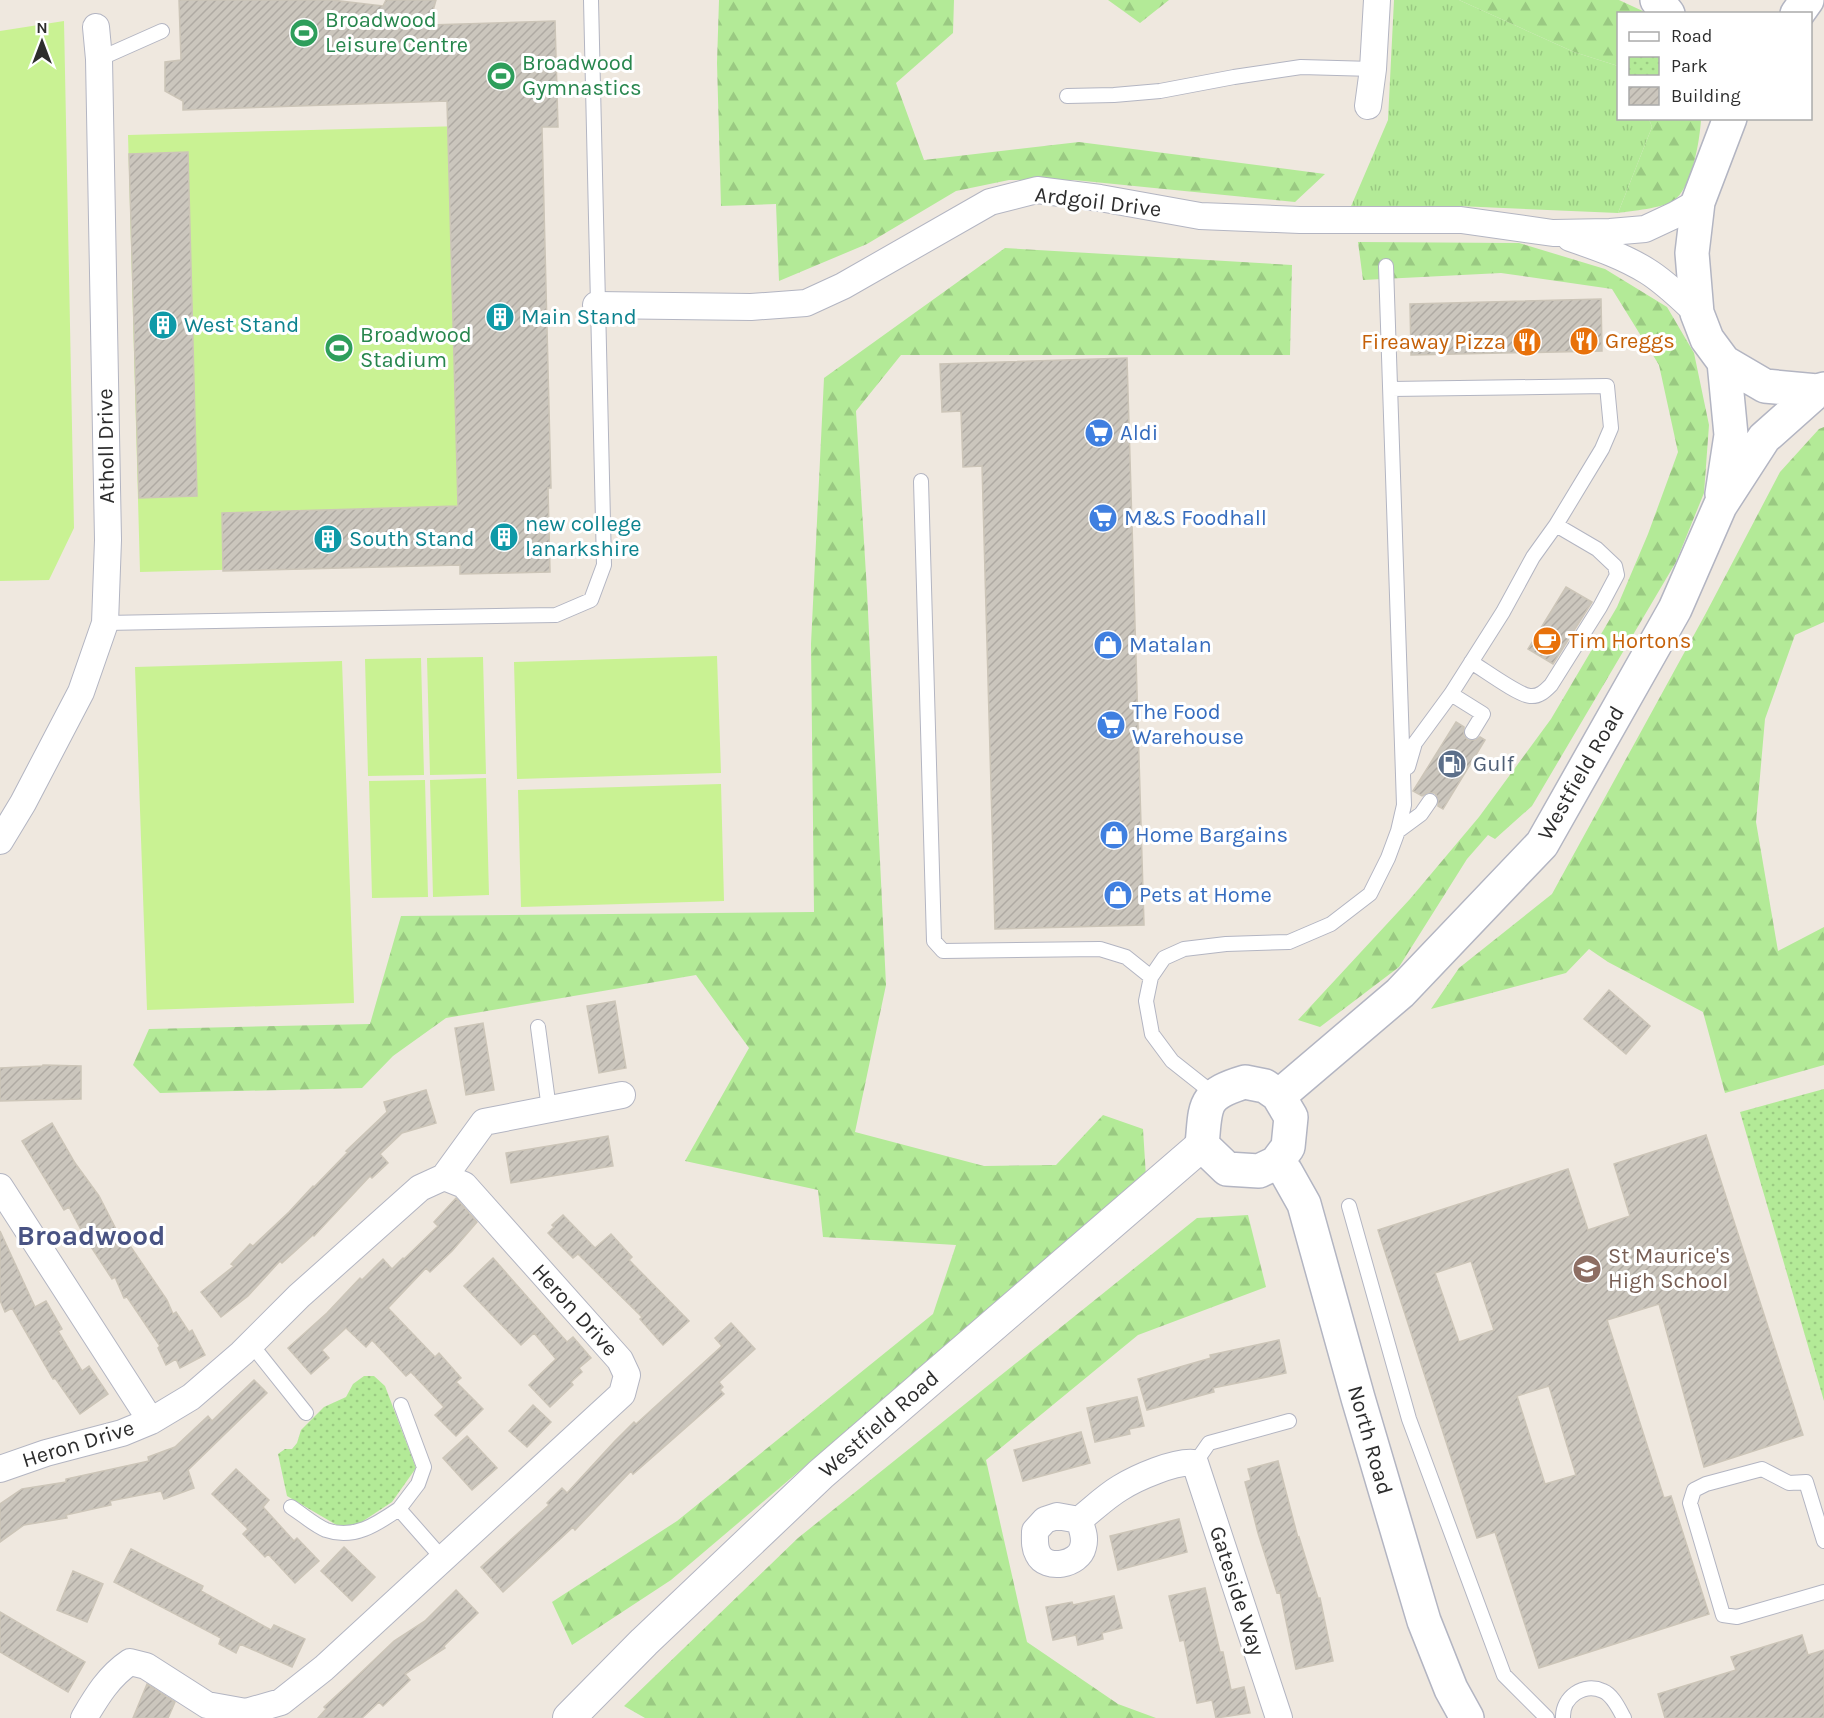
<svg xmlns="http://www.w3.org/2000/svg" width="1824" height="1718" font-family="Karla,sans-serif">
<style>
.grass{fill:url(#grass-tufts)}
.forest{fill:url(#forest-firs)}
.park{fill:url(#park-dots)}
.pitch{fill:#c9f293}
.building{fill:url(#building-hatch);stroke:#ccc5b8;stroke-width:1.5;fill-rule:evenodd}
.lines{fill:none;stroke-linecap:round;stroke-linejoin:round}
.service-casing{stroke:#b3b5c2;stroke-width:16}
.minor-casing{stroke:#b3b5c2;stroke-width:28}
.tertiary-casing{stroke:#b3b5c2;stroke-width:34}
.secondary-casing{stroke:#b3b5c2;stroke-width:36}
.service{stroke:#fff;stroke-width:14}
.minor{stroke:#fff;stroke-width:26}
.tertiary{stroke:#fff;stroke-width:32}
.secondary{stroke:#fff;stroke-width:33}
.labels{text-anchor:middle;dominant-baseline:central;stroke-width:6;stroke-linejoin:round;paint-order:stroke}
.leisure-label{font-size:22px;fill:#27864d;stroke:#fff;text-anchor:start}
.street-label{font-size:22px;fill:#2d2d2d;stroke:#fff}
.culture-label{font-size:22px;fill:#0d838f;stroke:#fff;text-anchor:start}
.food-label{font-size:22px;fill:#c56008;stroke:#fff;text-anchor:start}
.shop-label{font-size:22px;fill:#366cbe;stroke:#fff;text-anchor:start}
.service-label{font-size:22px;fill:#4e5e75;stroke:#fff;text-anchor:start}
.education-label{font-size:22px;fill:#785e54;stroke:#fff;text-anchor:start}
.district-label{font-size:28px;font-weight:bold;fill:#495383;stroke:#fff}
</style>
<defs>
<pattern id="grass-tufts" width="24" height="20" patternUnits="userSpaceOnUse" patternTransform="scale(1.5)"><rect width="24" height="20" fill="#b3ea97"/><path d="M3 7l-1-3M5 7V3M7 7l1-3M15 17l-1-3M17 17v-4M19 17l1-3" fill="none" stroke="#9ac982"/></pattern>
<pattern id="forest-firs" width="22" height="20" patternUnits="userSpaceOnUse" patternTransform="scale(1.5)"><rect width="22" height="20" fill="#b3ea97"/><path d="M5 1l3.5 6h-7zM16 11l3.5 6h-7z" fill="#9ac982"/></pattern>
<pattern id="park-dots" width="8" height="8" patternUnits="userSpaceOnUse" patternTransform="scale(1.5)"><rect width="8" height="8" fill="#b3ea97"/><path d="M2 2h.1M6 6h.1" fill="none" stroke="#9ac982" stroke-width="1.8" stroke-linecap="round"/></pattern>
<pattern id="building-hatch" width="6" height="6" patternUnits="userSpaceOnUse" patternTransform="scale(1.5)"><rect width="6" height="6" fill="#cbc6bd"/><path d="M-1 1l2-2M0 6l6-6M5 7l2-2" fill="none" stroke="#afaaa3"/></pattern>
</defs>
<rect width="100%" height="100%" fill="#efe8df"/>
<path class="grass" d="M1394,0h65l115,52 44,14v52l31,1 3,8 -34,86 -160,-7 -109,5 39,-91z"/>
<path class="forest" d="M719,0h235l-1,33 -57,50 28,77 155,-18 246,32 -30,28 -221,-22h-65l-53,11 -89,53 -88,37 -3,-77 -55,2 -4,-143z
M1108,0h61l-29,23z
M1459,0h160l28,13 -29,1v52l-44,-14z
M1649,119h52c-1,21 -9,70 -28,82 -10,7 -42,10 -55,12l34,-86z
M1358,242l161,1 86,26 62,38 27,46 15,72 -5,68 -28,69 -144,244 -37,33 -7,-4 -21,24 -68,108 -79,60 -22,-7 112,-121 69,-82 72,-98 66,-112 31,-73 30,-82 -19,-87 -47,-76 -111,-16 -138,7z
M1005,248l287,17 -2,90h-389l-45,56 11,180 19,394 -31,147 129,34 72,-1 47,-50 40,14 3,48 -475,403 -99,65 -20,-43 125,-81 256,-207 23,-69 -133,-8 -5,-47 -133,-29 64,-113 -53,-73 -250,43 -53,38 -31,32 -202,5 -27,-28 16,-36 221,-5 31,-108 413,-4 -3,-268 13,-266z
M1824,427v195l-29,13 -30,84 -9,103 22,129 46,-24v138l-99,28 -22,-81 -95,-50 -19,-13 -23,24 -135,36 28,-41 93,-74 154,-281 74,-141 39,-43z
M1248,1215l18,72 -128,48 -152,125 41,182 91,62 38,14h-511l-21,-12 174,-168 399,-320z"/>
<path class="park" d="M1824,1089v312l-84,-289z
M364,1376h10l11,10 31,82 -24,34 -38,25h-14l-53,-31 -9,-42 7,-5h7l5,-6 4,-13 23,-23 22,-10 7,-13z"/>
<path class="pitch" d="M64,21l10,507 -25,52 -49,1v-550z
M538,124l12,437 -410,11 -12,-437z
M717,656l4,117 -204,6 -3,-117z
M483,657l3,117 -56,1 -3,-117z
M421,658l3,117 -56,1 -3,-117z
M342,661l12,342 -207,7 -12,-343z
M486,778l3,117 -56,2 -3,-117z
M425,780l3,117 -56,1 -3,-117z
M721,784l3,117 -203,6 -3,-117z"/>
<path class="building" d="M179,0h153l51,6 3,-6h50l-7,25 126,-4 3,106h-16l9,361h-3l2,84 -90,2v-9l-237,6 -1,-58 236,-7 -11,-405 -264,9v-9l-18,-10v-29l16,-2z
M188,152l9,344 -58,2 -10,-344z
M1601,299l1,52 -191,4 -1,-51z
M1127,358l17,567 -149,4 -13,-463 -19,1 -2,-56 -19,1 -2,-48z
M1566,587l26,15 -39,62 -25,-15z
M1456,722l8,5v9l4,4h8l4,-3 5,3 -42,69 -5,-3v-8l-3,-5h-8l-5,3 -9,-5z
M1609,990l41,36 -24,28 -42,-35z
M615,1001l11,67 -27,5 -12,-67z
M483,1023l11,67 -28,5 -11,-67z
M43,1065l38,1v33l-81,2v-33l42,-2z
M426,1090l10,33 -34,10 -22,21 8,9 -16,15 -2,-2 -56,60 -1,-1 -31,28 -2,-2 -32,35 -27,21 -20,-25 33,-26 -3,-2 19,-20 3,2 36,-34 24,-26 1,1 34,-35 -2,-1 41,-39 -3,-10z
M52,1123l23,40 24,33 20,39 3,-1 45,66 6,14 3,-2 13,20 3,-2 13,25 -25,13 -4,-9 -10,6 -8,-17 2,-2 -33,-49 -3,1 -9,-21 -3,2 -26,-40 -17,-32 -5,3 -42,-69z
M1706,1135l97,300 -99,32 -45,-163 -52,16 57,178 7,-2 38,118 -170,54 -44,-136 -18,6 -99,-308 190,-61 20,61 42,-14 -16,-52zM1471,1261l23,69 -35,12 -24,-69zM1549,1386l27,89 -31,9 -28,-88z
M608,1136l5,30 -102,17 -5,-30z
M456,1198l21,24 -25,29 -22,21 -4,-4 -38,40 47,49 4,-4 22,25 -5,4 27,27 -27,27 -21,-21 9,-8 -33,-35 -5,4 -34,-36 -6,7 -20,-19 -24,22 7,8 -18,16 -23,-26 39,-35 33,-35 2,2 21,-21 9,10 11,-11 1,1 34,-33 -4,-4z
M563,1215l32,33 16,-14 21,23 -3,3 60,61 -26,24 -23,-26 2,-2 -64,-63 -5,4 -25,-25 6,-6 -2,-2z
M0,1231l35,76 11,-6 16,28 -4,2 24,40 7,-5 19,28 -28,20 -25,-36 -2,1 -41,-71 -7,4 -5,-12z
M493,1258l74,84 6,-5 18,21 -12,10 3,4 -11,10 2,3 -23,22 -21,-22 27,-26 -22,-26 -13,12 -57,-59z
M731,1323l24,26 -36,33 4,5 -3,3 4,4 -91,80 -2,-3 -56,59 -2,-3 -70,65 -22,-25 68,-62 -2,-2 15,-15 5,5 47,-51 20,-20 2,2 86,-78 -7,-8z
M1279,1340l7,33 -73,15 1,4 -67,18 -9,-31 73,-21 -1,-3z
M254,1380l13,13 -79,77 6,18 -30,11 -3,-8 -51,10 1,4 -45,10 1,3 -43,7 -24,17v-38l22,-15 44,-7v-3l83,-18 -1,-4 27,-10 33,-31 4,5z
M1137,1397l7,29 -15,3 1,5 -35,8 -8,-34z
M533,1405l18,17 -24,25 -18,-16z
M1081,1432l9,31 -67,18 -9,-31z
M467,1436l30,32 -25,22 -29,-32z
M1278,1461l20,77 1,-1 19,61h2l13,63 -37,8 -16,-77 -3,1 -19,-60 -13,-51 6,-2 -3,-11z
M236,1469l33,31 -6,7 31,34 3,-3 22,23 -24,22 -27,-29 -3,3 -22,-23 5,-5 -36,-35z
M1179,1519l8,33 -69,18 -8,-34z
M344,1547l31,30 -23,24 -31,-30z
M131,1549l72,37 -2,5 70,39 3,-5 31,14 -13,28 -52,-23 -4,9 -17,-9 2,-6 -107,-56z
M73,1571l30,13 -16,38 -30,-12z
M1205,1588l15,64h3l8,38 13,-3 6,26 -34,5 -4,-18 -15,3 -13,-63 -4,1 -11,-45z
M456,1590l22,23 -34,33 1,2 -40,26 5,6 -27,26 -4,-4 -17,16h-44l8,-9 -2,-2 26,-24 44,-42 31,-20z
M1114,1596l8,32 -20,5 1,6 -25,6 -2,-10 -23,5 -7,-33 26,-5 1,3z
M0,1612l85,50 -17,30 -68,-40z
M1802,1635l6,20 16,-5v68h-159l-7,-24 78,-24 -5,-13z
M147,1684l28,18 -7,16h-35z"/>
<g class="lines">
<g class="service-casing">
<path id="service" d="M99,59l63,-28
M1067,96l47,-1 46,-4 74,-14 67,-10 72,2
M1391,389l216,-3 4,42 -9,21 -46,76 -23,32 -30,55 -52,82 -36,49 -7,24
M921,481l13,460 9,10 157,-2 26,8 25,20
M105,623l451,-8 35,-15 13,-35 -13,-565
M1471,662c12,7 47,33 59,34 9,1 15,-5 21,-11l49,-78 17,-32 -2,-9 -18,-17 -41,-24
M1451,694l32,20 -11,18
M1398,831l23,-17 9,-13
M538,1027l11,82
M1215,1095l-43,-34 -20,-27 -6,-33 5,-24 13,-19 20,-9 42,-5 63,-2 42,-18 39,-30 18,-36 10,-27 6,-26 -18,-539
M1349,1206l60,213 95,256 43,43
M251,1344l55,69
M401,1405l23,62 -6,17 -19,25 44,50
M1195,1463l14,-20 80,-22
M291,1507c11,7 23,18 35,23 28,10 51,-6 73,-21
M1824,1541l-18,-59 -17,1 -27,-14 -56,15 -12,6 -4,13 33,112 14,2 87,-25
M1563,1718c-1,-21 21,-36 40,-27 10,4 16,18 21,27"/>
</g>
<g class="minor-casing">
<path id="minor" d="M1368,106l5,-37 4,-69
M1570,238c26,9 53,18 77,33 18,11 34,27 50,42
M596,305l155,2 55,-4 37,-17 147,-84 47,-12 63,8 100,18 100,4h161l92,13 57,-1 35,-3 30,-14 23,-13
M0,841l23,-38 58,-111 24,-69 3,-83 -9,-481 -3,-32
M444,1177l40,-55 138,-27
M0,1187l151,234
M0,1469l46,-16 76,-20 29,-12 40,-24 51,-44 57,-57 121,-108 24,-11 20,8 156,175 7,15 -5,19 -298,274 -43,34 -35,10 -39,-7 -61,-39 -16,-4c-21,14 -33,34 -46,56
M1057,1516l22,4c3,9 7,17 4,27 -4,18 -37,24 -45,7 -4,-7 -3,-15 -3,-23l10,-11z
M1079,1520c13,-10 26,-23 41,-32 16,-10 56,-28 75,-25l84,255"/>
</g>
<g class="tertiary-casing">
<path id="tertiary" d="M569,1718l75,-76 177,-168 381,-329"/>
</g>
<g class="secondary-casing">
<path id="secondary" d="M1657,0l11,14
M1797,14l10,-14
M1730,118l-32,84 -6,51 5,60 10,26 17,23 41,24 52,5 7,-2
M1722,494l9,-59 -7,-73
M1245,1082l20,4 13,9 13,22 -3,30 -12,16 -17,8 -32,-2 -25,-24c4,-39 -1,-50 43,-63z
M1279,1096l121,-103 142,-149 133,-235 45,-103 44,-68 53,-47
M1276,1163l10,9 18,32 54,194 66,223 27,68 16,29"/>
</g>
<use href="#service" class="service"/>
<use href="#minor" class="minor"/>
<use href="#tertiary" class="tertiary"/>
<use href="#secondary" class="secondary"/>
</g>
<defs>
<g id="stadium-disc" transform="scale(1.5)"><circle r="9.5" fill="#2e9e5b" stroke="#fff"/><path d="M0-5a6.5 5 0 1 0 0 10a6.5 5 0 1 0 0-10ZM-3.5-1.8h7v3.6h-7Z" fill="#fff"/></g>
<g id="building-disc" transform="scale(1.5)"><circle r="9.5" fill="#0f9aa8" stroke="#fff"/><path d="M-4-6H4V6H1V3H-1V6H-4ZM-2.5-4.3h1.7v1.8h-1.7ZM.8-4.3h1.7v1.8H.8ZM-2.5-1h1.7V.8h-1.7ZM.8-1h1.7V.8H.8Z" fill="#fff"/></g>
<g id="restaurant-disc" transform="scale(1.5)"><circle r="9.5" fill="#e8710a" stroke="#fff"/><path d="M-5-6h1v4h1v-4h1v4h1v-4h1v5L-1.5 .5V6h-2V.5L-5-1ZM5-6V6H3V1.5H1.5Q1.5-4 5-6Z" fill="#fff"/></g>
<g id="supermarket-disc" transform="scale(1.5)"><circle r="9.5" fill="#3f7fe0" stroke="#fff"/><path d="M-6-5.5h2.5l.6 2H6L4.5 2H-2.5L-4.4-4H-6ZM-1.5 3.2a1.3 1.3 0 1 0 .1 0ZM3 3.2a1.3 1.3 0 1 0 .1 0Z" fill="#fff"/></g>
<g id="cafe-disc" transform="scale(1.5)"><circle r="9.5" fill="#e8710a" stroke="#fff"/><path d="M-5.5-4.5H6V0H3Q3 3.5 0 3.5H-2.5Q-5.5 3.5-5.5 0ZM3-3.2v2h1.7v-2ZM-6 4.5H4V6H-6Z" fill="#fff"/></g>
<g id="shop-disc" transform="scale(1.5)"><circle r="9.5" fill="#3f7fe0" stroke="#fff"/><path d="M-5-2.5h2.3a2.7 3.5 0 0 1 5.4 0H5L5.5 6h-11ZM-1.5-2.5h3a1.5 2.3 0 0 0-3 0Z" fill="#fff"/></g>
<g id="fuel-disc" transform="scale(1.5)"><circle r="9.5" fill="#5c6f8a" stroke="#fff"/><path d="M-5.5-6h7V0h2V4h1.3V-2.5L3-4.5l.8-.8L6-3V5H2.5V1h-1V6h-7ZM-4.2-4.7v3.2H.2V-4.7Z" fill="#fff"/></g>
<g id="school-disc" transform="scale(1.5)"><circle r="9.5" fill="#8d6e63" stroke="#fff"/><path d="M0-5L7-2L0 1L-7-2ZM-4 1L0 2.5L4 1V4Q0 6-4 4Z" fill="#fff"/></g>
</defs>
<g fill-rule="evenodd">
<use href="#stadium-disc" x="304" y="33"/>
<use href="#stadium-disc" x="501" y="76"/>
<use href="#building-disc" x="500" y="317"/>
<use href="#building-disc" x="163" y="325"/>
<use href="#restaurant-disc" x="1584" y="341"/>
<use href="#restaurant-disc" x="1527" y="342"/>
<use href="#stadium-disc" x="339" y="348"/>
<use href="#supermarket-disc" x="1099" y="433"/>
<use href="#supermarket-disc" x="1103" y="518"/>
<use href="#building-disc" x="504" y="537"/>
<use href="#building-disc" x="328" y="539"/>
<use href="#cafe-disc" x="1547" y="641"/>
<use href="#shop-disc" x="1108" y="645"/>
<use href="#supermarket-disc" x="1111" y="725"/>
<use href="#fuel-disc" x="1452" y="764"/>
<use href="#shop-disc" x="1114" y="835"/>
<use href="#shop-disc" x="1118" y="895"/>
<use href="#school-disc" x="1587" y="1269"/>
</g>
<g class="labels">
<g class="leisure-label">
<text x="325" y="20">Broadwood<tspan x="325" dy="25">Leisure Centre</tspan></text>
<text x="522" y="63">Broadwood<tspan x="522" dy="25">Gymnastics</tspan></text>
<text x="360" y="335">Broadwood<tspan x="360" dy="25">Stadium</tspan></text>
</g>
<g class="street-label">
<text transform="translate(1098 202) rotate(7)">Ardgoil Drive</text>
<text transform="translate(106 446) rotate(-91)">Atholl Drive</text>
<text transform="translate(1581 773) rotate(-60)">Westfield Road</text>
<text transform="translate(575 1310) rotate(48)">Heron Drive</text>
<text transform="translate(879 1424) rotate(-41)">Westfield Road</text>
<text transform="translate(1370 1440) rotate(74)">North Road</text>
<text transform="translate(78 1444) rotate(-17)">Heron Drive</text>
<text transform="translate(1237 1591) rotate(72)">Gateside Way</text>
</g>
<g class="culture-label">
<text x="521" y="317">Main Stand</text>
<text x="184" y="325">West Stand</text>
<text x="525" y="524">new college<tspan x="525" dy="25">lanarkshire</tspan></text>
<text x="349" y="539">South Stand</text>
</g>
<g class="food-label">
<text x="1605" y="341">Greggs</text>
<text x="1506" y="342" text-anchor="end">Fireaway Pizza</text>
<text x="1568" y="641">Tim Hortons</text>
</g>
<g class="shop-label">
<text x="1120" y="433">Aldi</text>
<text x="1124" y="518">M&amp;S Foodhall</text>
<text x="1129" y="645">Matalan</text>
<text x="1132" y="712">The Food<tspan x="1132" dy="25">Warehouse</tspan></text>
<text x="1135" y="835">Home Bargains</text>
<text x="1139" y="895">Pets at Home</text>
</g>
<g class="service-label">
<text x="1473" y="764">Gulf</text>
</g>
<g class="education-label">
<text x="1608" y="1256">St Maurice's<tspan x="1608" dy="25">High School</tspan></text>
</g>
<g class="district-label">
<text x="91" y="1235">Broadwood</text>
</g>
</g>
<rect x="1617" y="12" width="195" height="108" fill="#ffffff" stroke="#ababab" stroke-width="1.5"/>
<rect x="1629" y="32" width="30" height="9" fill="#ffffff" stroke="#ababab" stroke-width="1.5"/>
<text x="1671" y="42" font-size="18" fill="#2d2d2d">Road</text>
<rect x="1629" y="57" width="30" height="18" fill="url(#park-dots)" stroke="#ababab" stroke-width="1.5"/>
<text x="1671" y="72" font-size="18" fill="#2d2d2d">Park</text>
<rect x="1629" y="87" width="30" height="18" fill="url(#building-hatch)" stroke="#ababab" stroke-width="1.5"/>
<text x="1671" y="102" font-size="18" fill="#2d2d2d">Building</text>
<g transform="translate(42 42)" stroke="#ffffff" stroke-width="4.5" paint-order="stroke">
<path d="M0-4.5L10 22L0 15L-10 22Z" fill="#2d2d2d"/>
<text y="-9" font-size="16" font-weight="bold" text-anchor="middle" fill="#2d2d2d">N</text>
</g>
</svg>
